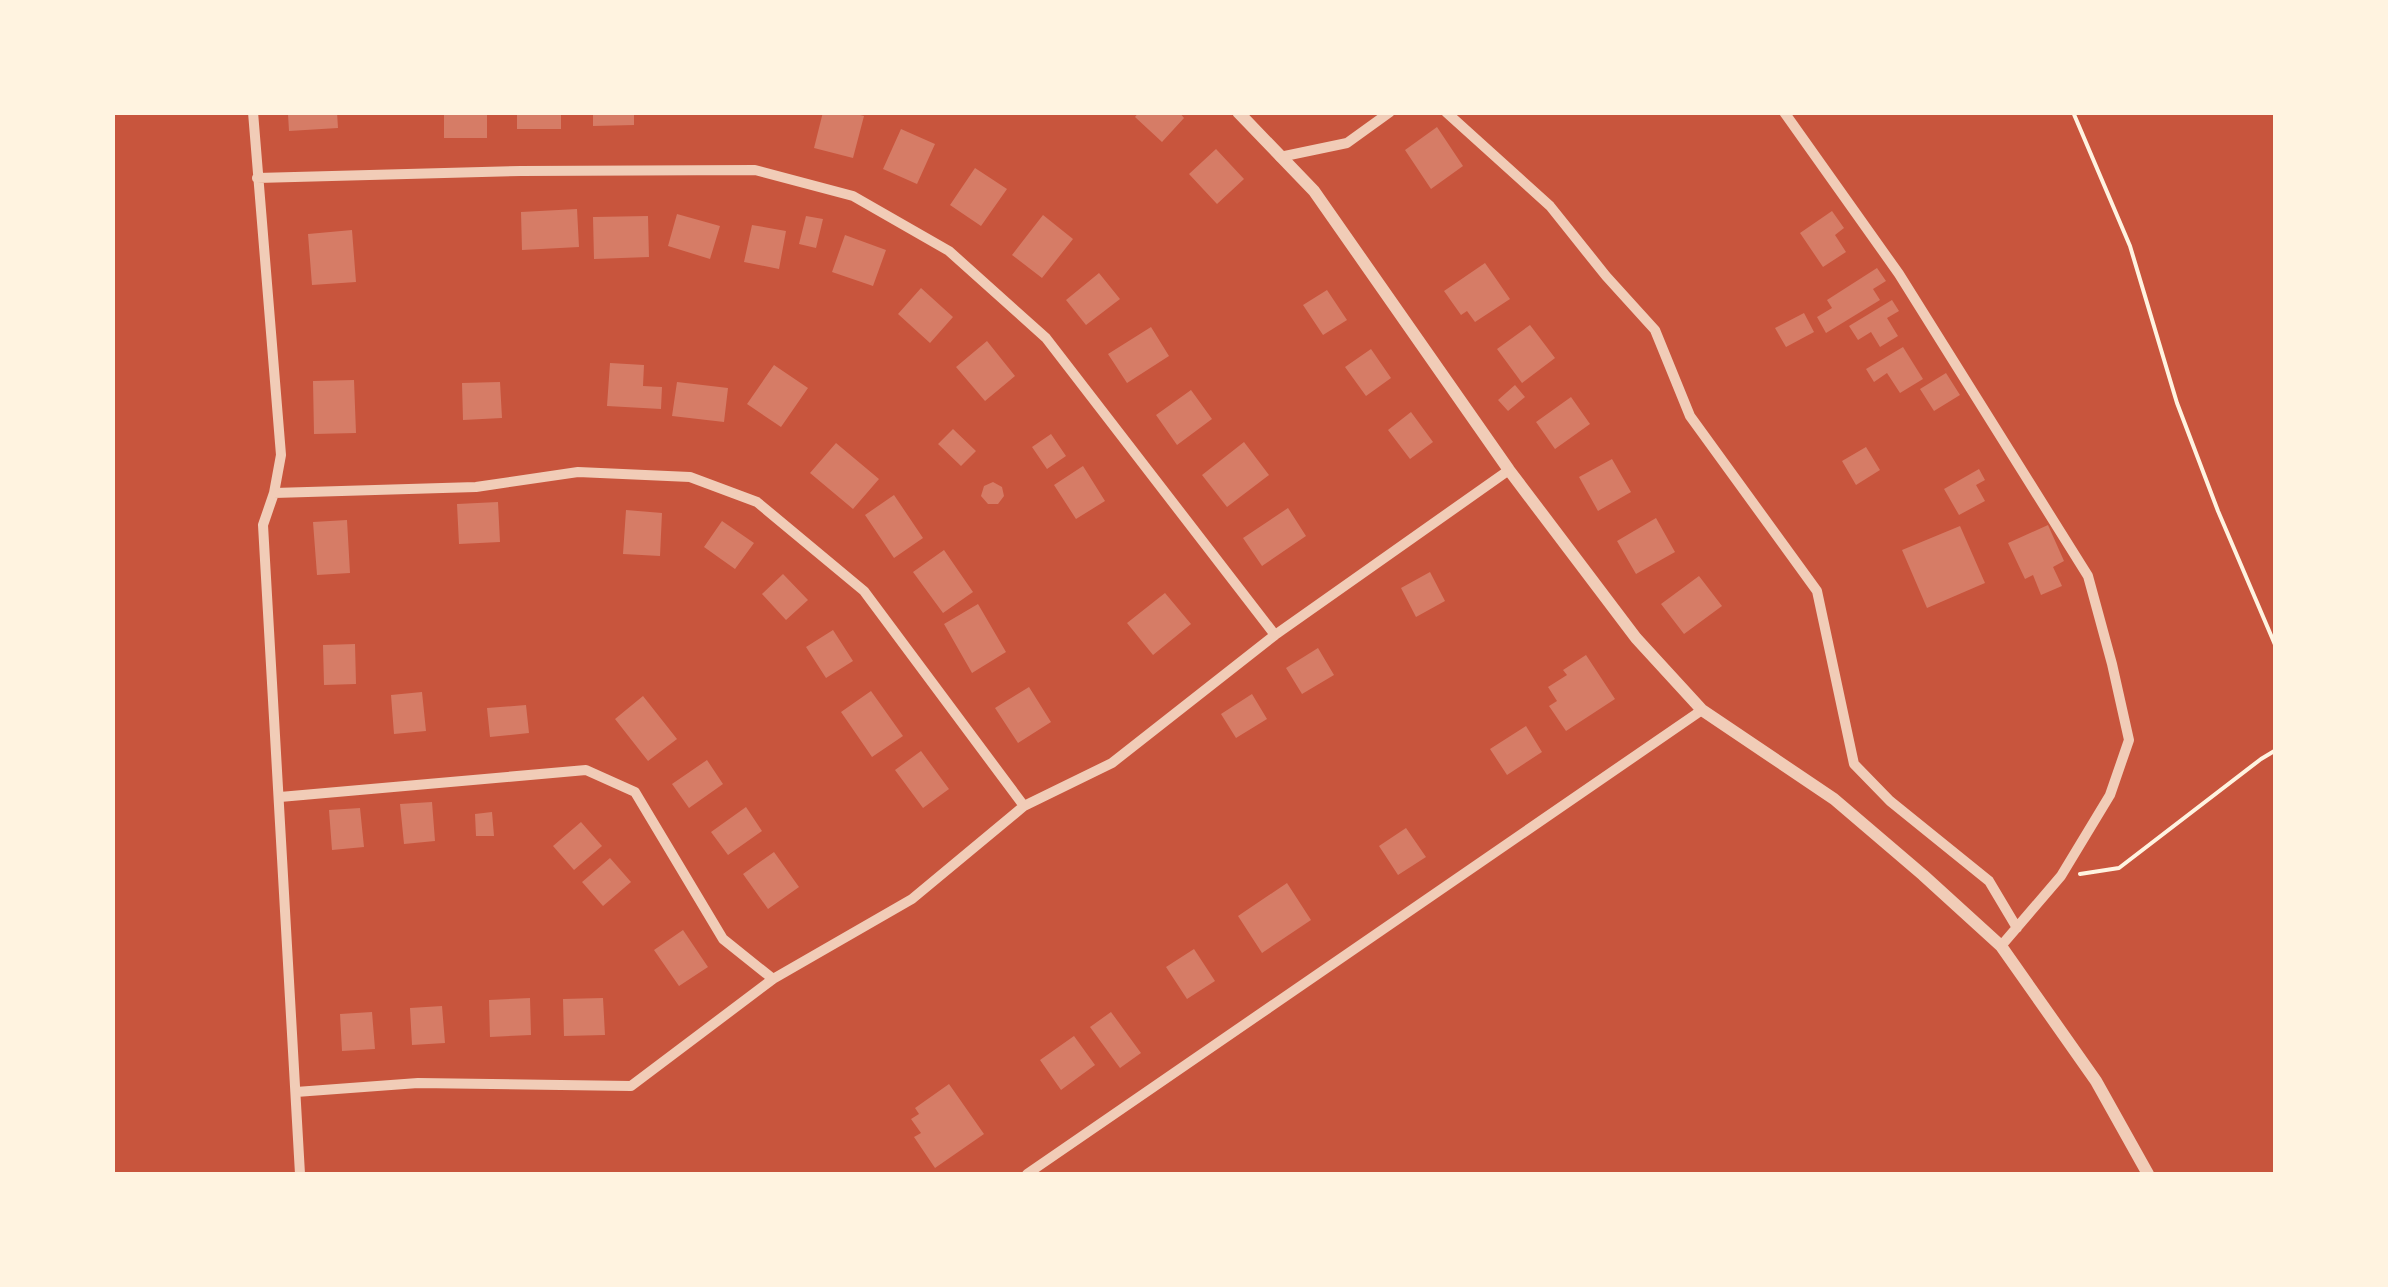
<svg xmlns="http://www.w3.org/2000/svg" width="2388" height="1287" font-family="Barlow,sans-serif">
<style>
.building{fill:#d67c66}
.lines{fill:none;stroke-linecap:round;stroke-linejoin:round}
.path{stroke:#fff3e0;stroke-width:4}
.minor{stroke:#f1ccb7;stroke-width:10}
.tertiary{stroke:#f1ccb7;stroke-width:12}
</style>
<rect width="100%" height="100%" fill="#c8553d"/>
<path class="building" d="M337,112l1,16 -49,3 -1,-17z
M444,112h43v26h-43z
M517,112h44v17h-44z
M593,112h41v13l-41,1z
M823,112h26l15,4 -11,42 -39,-10z
M1139,112h40l5,6 -22,24 -27,-25z
M1437,127l26,39 -32,23 -26,-39z
M901,129l34,15 -18,40 -34,-15z
M1216,149l28,30 -27,25 -28,-30z
M975,168l32,21 -26,37 -31,-21z
M577,209l2,38 -57,3 -1,-38z
M1832,211l12,17 -9,7 11,17 -23,15 -23,-34z
M677,214l43,12 -10,33 -42,-13z
M1043,215l30,24 -31,39 -30,-23z
M648,216l1,41 -55,2 -1,-42z
M806,216l17,3 -7,29 -17,-4z
M752,225l34,6 -7,38 -35,-7z
M352,230l4,52 -44,3 -4,-51z
M845,235l41,15 -13,36 -41,-14z
M1485,263l25,36 -35,23 -8,-11 -6,4 -17,-24z
M1877,268l9,13 -13,8 7,11 -54,33 -9,-16 15,-9 -5,-8z
M1099,273l21,26 -34,26 -20,-25z
M921,288l32,29 -23,26 -32,-29z
M1327,290l20,30 -24,15 -20,-30z
M1892,300l7,11 -12,7 11,18 -18,11 -9,-15 -13,8 -9,-14z
M1804,313l10,19 -28,15 -11,-19z
M1530,325l25,33 -33,25 -25,-34z
M1151,327l18,29 -42,27 -19,-29z
M987,341l28,35 -30,25 -29,-34z
M1903,347l20,32 -23,14 -13,-20 -13,9 -8,-13z
M1371,349l20,29 -25,18 -21,-29z
M610,363l34,2 -1,21 19,1 -1,22 -54,-3z
M774,365l34,23 -27,39 -34,-23z
M1946,373l14,22 -26,16 -14,-22z
M354,380l2,53 -42,1 -1,-53z
M500,382l2,36 -39,2 -1,-37z
M677,382l51,6 -4,34 -52,-6z
M1515,385l10,12 -17,14 -10,-11z
M1191,390l21,29 -35,26 -21,-30z
M1571,397l19,27 -35,25 -19,-27z
M1411,412l22,30 -23,17 -22,-29z
M953,429l23,22 -15,15 -23,-22z
M1051,434l15,22 -19,13 -15,-22z
M1244,442l25,33 -42,32 -25,-32z
M836,443l43,36 -26,30 -43,-36z
M1866,447l14,23 -24,15 -14,-24z
M1612,459l19,33 -33,19 -19,-34z
M1083,466l22,35 -29,18 -22,-34z
M1979,469l6,11 -9,5 9,16 -26,14 -15,-26z
M993,482l9,5 2,9 -6,8h-10l-7,-8 3,-10z
M894,495l29,43 -29,20 -29,-43z
M498,502l2,40 -41,2 -2,-40z
M1288,508l18,28 -44,30 -19,-28z
M626,510l36,3 -2,43 -37,-2z
M1656,518l19,34 -39,22 -19,-33z
M347,520l3,53 -33,2 -4,-53z
M722,521l32,22 -19,26 -31,-22z
M2048,525l16,36 -11,6 9,19 -21,9 -8,-20 -8,4 -17,-36z
M1960,526l25,57 -58,25 -25,-58z
M944,550l29,42 -30,21 -30,-41z
M1430,572l15,29 -29,16 -15,-29z
M783,574l25,26 -22,20 -24,-26z
M1699,576l23,30 -38,28 -23,-30z
M1165,593l26,31 -38,31 -26,-32z
M978,604l28,48 -34,21 -28,-49z
M833,630l20,31 -27,17 -20,-31z
M355,644l1,40 -32,1 -1,-40z
M1318,648l16,27 -32,19 -16,-26z
M1586,655l29,44 -49,32 -17,-25 8,-5 -9,-14 19,-12 -4,-5z
M1029,687l22,35 -33,21 -23,-35z
M871,691l32,45 -31,21 -31,-45z
M422,692l4,39 -32,3 -3,-39z
M1252,694l15,25 -31,19 -15,-24z
M643,696l34,43 -29,22 -33,-42z
M526,705l3,28 -39,4 -3,-29z
M1526,726l16,26 -35,23 -17,-26z
M921,751l28,38 -26,19 -28,-38z
M707,760l16,24 -34,24 -17,-24z
M432,802l3,39 -31,3 -4,-40z
M746,807l16,24 -34,24 -17,-23z
M360,808l4,39 -32,3 -3,-40z
M492,812l2,24h-18l-1,-22z
M581,822l21,24 -28,24 -21,-24z
M1406,828l20,29 -28,18 -19,-29z
M774,852l25,35 -31,22 -25,-35z
M610,858l21,24 -28,24 -21,-24z
M1287,883l24,37 -49,33 -24,-37z
M683,930l25,37 -29,19 -25,-36z
M1194,949l21,32 -28,18 -21,-32z
M530,998l1,37 -41,2 -1,-37z
M603,998l2,37 -41,1 -1,-37z
M442,1006l3,37 -33,2 -2,-37z
M372,1012l3,37 -33,2 -2,-37z
M1111,1012l30,41 -21,15 -30,-41z
M1074,1036l21,29 -34,25 -21,-30z
M949,1084l35,50 -49,34 -21,-31 7,-4 -10,-14 8,-5 -4,-6z"/>
<g class="lines">
<path class="path" d="M2073,112l57,134 47,157 41,108 58,136
M2080,874l39,-6 142,-109 15,-9"/>
<path class="minor" d="M253,112l28,343 -7,38 -11,32 37,649
M1446,112l104,94 56,70 49,54 35,86 127,175 37,173 36,37 99,80 28,47
M1784,112l115,162 189,302 24,88 17,76 -19,55 -49,81 -60,70
M1280,157l67,-14 43,-31
M257,178l264,-7 234,-1 98,26 96,55 97,87 229,297
M274,493l202,-6 102,-15 112,5 67,25 107,89 160,215
M280,797l306,-27 49,22 88,147 50,40
M296,1092l122,-9 213,3 142,-107 139,-80 112,-93 88,-43 163,-128 234,-165
M1027,1174l675,-464"/>
<path class="tertiary" d="M1238,112l76,79 195,279 127,168 66,72 132,89 89,76 78,71 95,135 52,93"/>
</g>
<rect width="2388" height="1287" fill="none" stroke="#fff3e0" stroke-width="230"/>
</svg>
